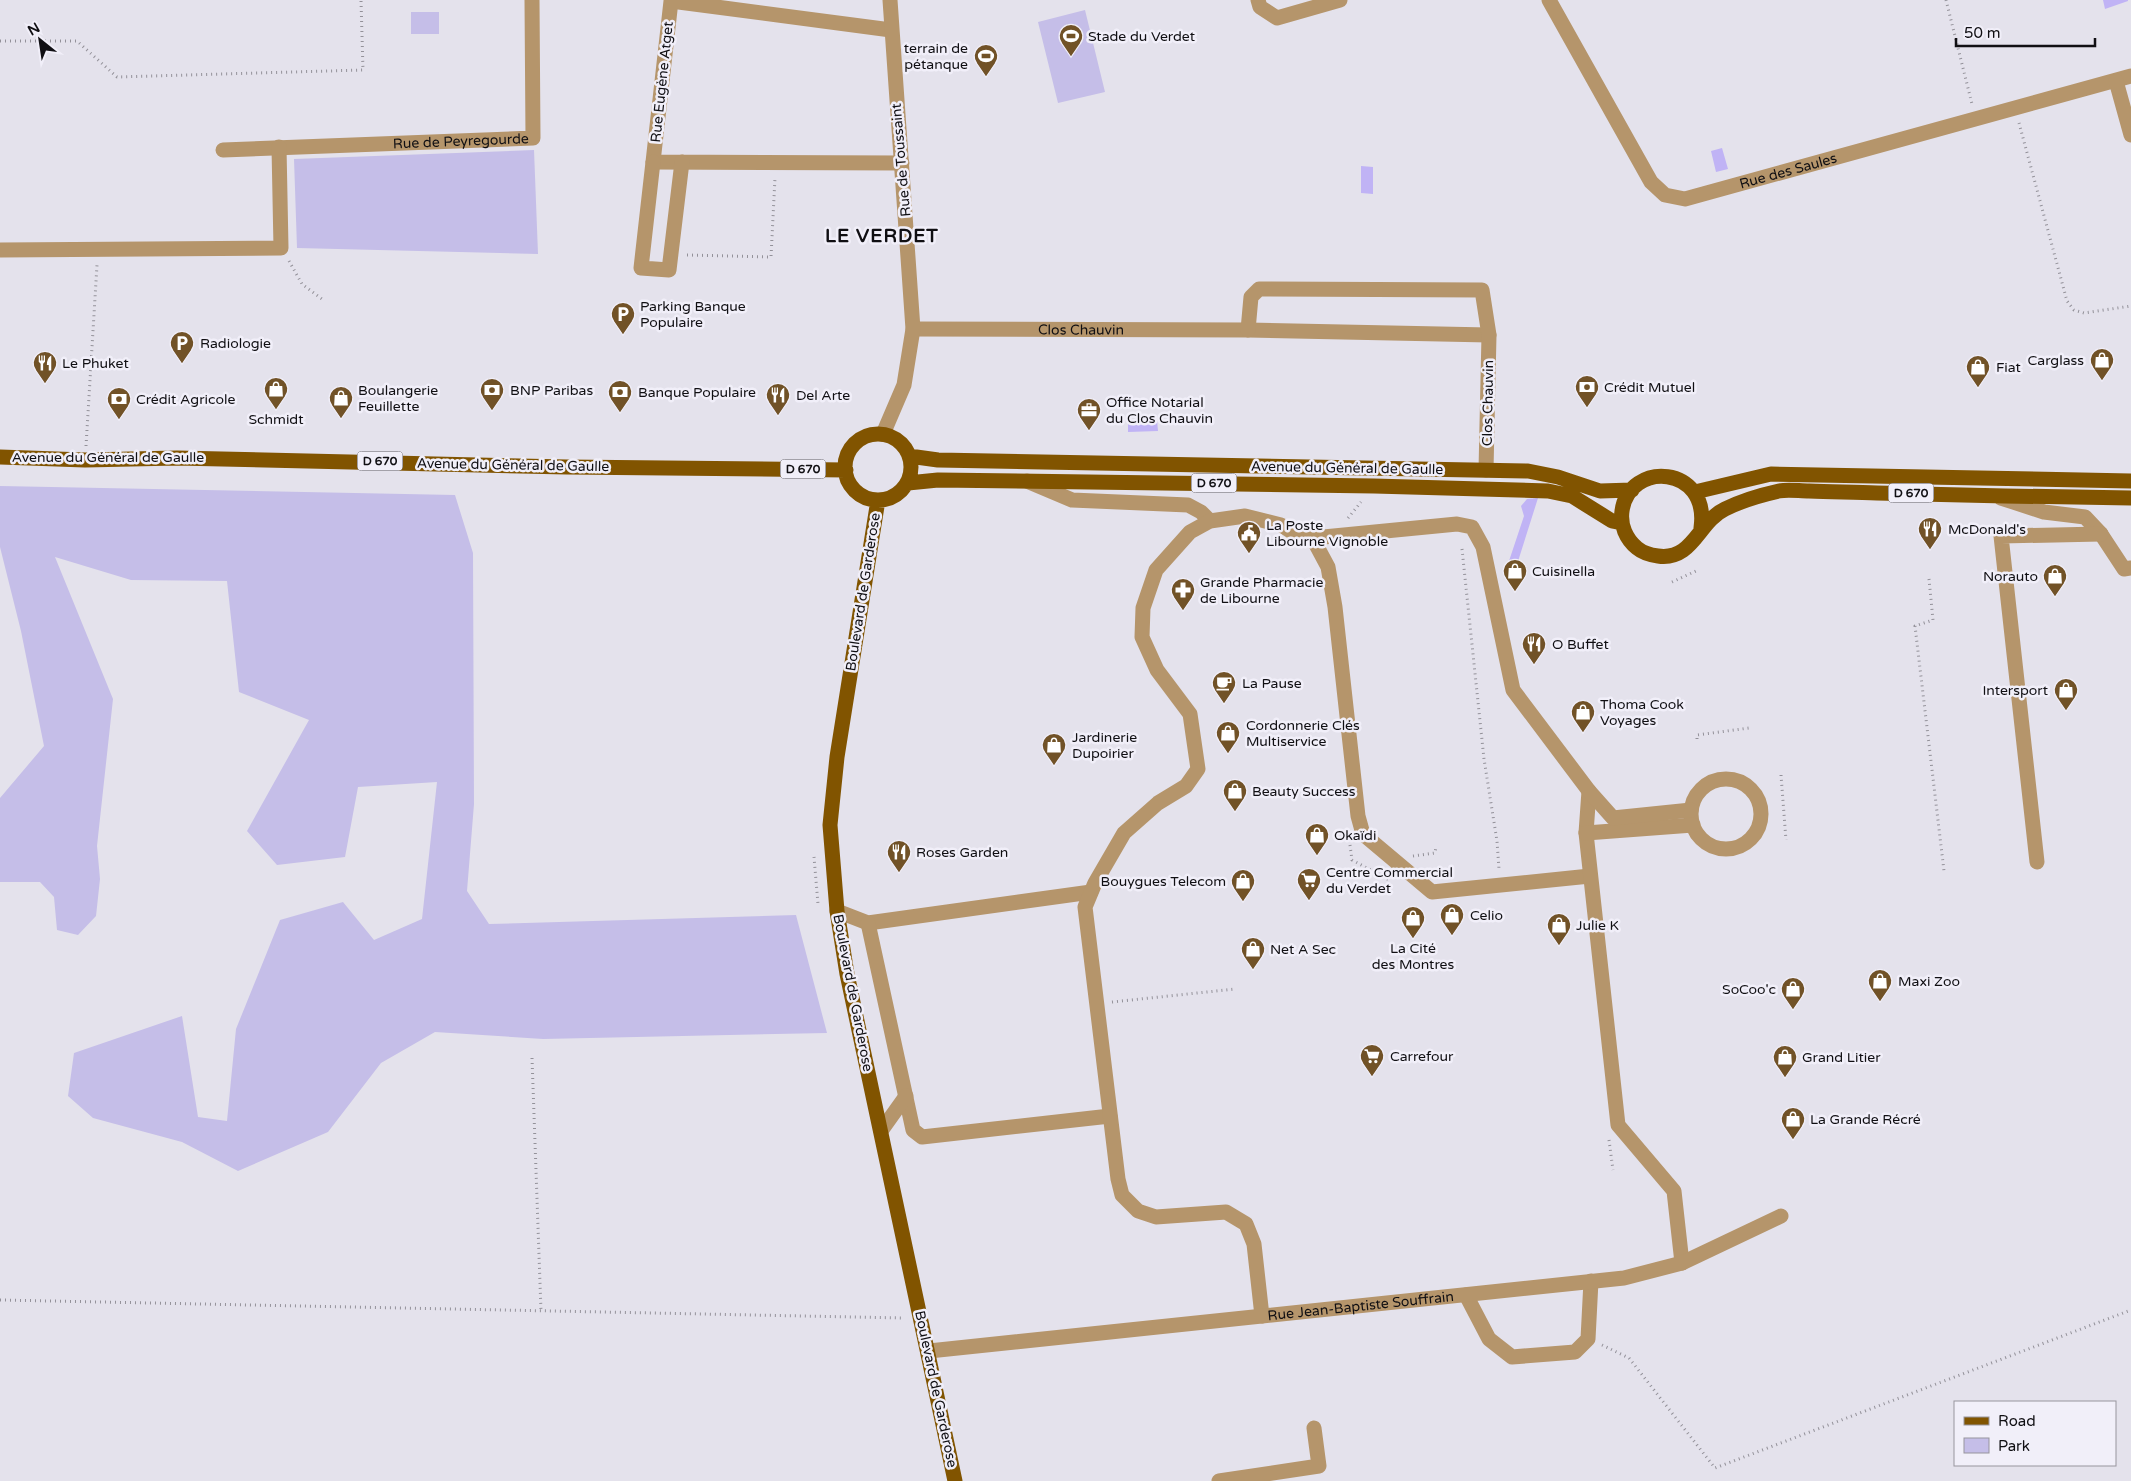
<svg xmlns="http://www.w3.org/2000/svg" width="2131" height="1481" font-family="'Varela Round',sans-serif">
<style>
.green{fill:#c5bee8}
.water{fill:#c0b3f5}
.lines{fill:none;stroke-linecap:round;stroke-linejoin:round}
.path{stroke:#939199;stroke-width:3;stroke-dasharray:1 4;stroke-linecap:butt}
.minor{stroke:#b5956b;stroke-width:15}
.major{stroke:#815400;stroke-width:15}
.labels{text-anchor:middle;dominant-baseline:central;stroke-width:5;stroke-linejoin:round;paint-order:stroke}
.shield{fill:#f1eff9;stroke:#545258;stroke-width:1}
.shield-label{font-size:12px;font-weight:bold;fill:#100f13}
.poi-label{font-size:14px;fill:#100f13;stroke:#f1eff9;text-anchor:start}
.street-label{font-size:14px;fill:#100f13;stroke:#f1eff9}
.district-label{font-size:19px;font-weight:bold;letter-spacing:1px;fill:#100f13;stroke:#f1eff9}
</style>
<rect width="100%" height="100%" fill="#e4e2ec"/>
<path class="green" d="M1085,10l20,82 -47,11 -20,-81z
M411,12h28v22h-28z
M534,150l4,104 -241,-6 -3,-89z
M0,486l455,9 18,58 1,251 -7,87 22,33 307,-9 31,118 -284,6 -108,-7 -54,31 -53,69 -90,39 -56,-29 -89,-24 -25,-22 6,-43 108,-37 16,101 29,4 9,-92 44,-109 63,-18 31,38 48,-21 15,-137 -79,5 -13,70 -68,8 -30,-34 62,-111 -70,-28 -12,-111 -96,-1 -76,-23 58,142 -16,147 3,33 -4,37 -18,19 -21,-5 -3,-33 -14,-15h-40v-84l44,-52 -23,-115 -21,-84z"/>
<path class="water" d="M2103,0h25v1l-23,8z
M1722,148l6,21 -12,3 -5,-21z
M1361,166l12,1v27l-12,-1z
M1157,420l1,11 -30,1v-11z
M1538,498l-24,76 -10,2 20,-60 -3,-10 6,-7z"/>
<g class="lines">
<path class="path" d="M1946,0l26,104
M0,41h77l40,36 246,-7 -2,-70
M2019,123l48,178 7,9 10,3 47,-7
M687,255l84,2 4,-79
M289,261l13,23 20,15
M86,446l11,-181
M1348,518l13,-16
M1462,549l22,210 13,82 2,28
M1929,579l4,41 -18,6 29,245
M1672,582l24,-11
M1697,739v-4l52,-7
M1781,775l5,65
M1350,845l2,15 39,21
M1413,856l22,-3 1,-6
M814,857l4,47
M1112,1002l123,-13
M532,1058l9,253
M1609,1140l4,30
M0,1300l904,18
M1602,1345l27,13 86,110 416,-158"/>
<g class="minor">
<path d="M1258,0l2,7 17,11 63,-18"/>
<path id="s1" d="M1549,0l102,182 14,13 20,4 446,-123"/>
<path d="M891,30l-220,-29 -18,161 249,1"/>
<path d="M2116,81l15,54"/>
<path id="s2" d="M223,150l310,-12 -1,-138"/>
<path d="M653,162l-12,106 28,2 13,-108"/>
<path d="M0,250l281,-2 -2,-101"/>
<path id="s3" d="M913,329l335,1 241,5"/>
<path d="M1248,330l3,-33 8,-8 223,1 7,45 -3,135"/>
<path d="M883,434l21,-49 9,-56 -23,-329"/>
<path d="M1027,481l45,19 116,5 13,7 9,9"/>
<path d="M2001,498l43,14 41,5 16,17 23,35 7,-1"/>
<path d="M1313,539l15,28 7,40 23,209 5,18 69,58 158,-16"/>
<circle cx="1726" cy="814" r="35"/>
<path d="M1589,791l-3,42 32,292 56,66 8,72"/>
<path d="M1586,833l107,-8"/>
<path d="M2037,862l-36,-326 100,-2"/>
<path d="M837,911l31,12 223,-31"/>
<path d="M868,923l45,207 9,7 188,-21"/>
<path d="M881,1131l25,-35"/>
<path d="M1466,1295l23,44 23,18 63,-5 13,-13 3,-58"/>
<path d="M1262,1316l-8,-72 -8,-20 -20,-12 -70,5 -18,-6 -16,-16 -4,-16 -33,-272 10,-24 29,-50 34,-30 28,-17 12,-17 -8,-55 -33,-44 -15,-33 1,-29 13,-38 34,-38 20,-11 35,-5 36,9 22,14 154,-15 15,3 11,20 30,143 76,101 24,27 78,-8"/>
<path id="s4" d="M929,1351l695,-73 58,-15 99,-47"/>
<path d="M1219,1481l100,-15 -5,-38"/>
</g>
<path class="major" d="M845 467a33 33 0 1 1 66 0a33 33 0 1 1-66 0Z
M909,456l29,4 590,11 30,6 42,14 32,-1
M0,457l85,3 92,-2 390,9 279,3
M908,483l30,-3 436,6 174,5 24,5 40,25 10,2
M1695,492l76,-18 360,7
M878,500l-41,257 -7,68 7,86 10,63 108,507
M1701,528c9,-63 -72,-68 -79,-17 -2,14 4,28 15,37 6,5 13,7 21,8 35,5 40,-34 67,-47 16,-8 36,-14 54,-18 9,-2 20,0 30,0 23,1 45,1 68,2 85,2 169,4 254,5"/>
</g>
<defs>
<g id="stadium-pin" transform="scale(1.25)"><path d="M0 17L-7.5 6A9.5 9.5 0 1 1 7.5 6Z" fill="#715227" stroke="#f1eff9"/><path d="M0-5a6.5 5 0 1 0 0 10a6.5 5 0 1 0 0-10ZM-3.5-1.8h7v3.6h-7Z" fill="#fff"/></g>
<g id="parking-pin" transform="scale(1.25)"><path d="M0 17L-7.5 6A9.5 9.5 0 1 1 7.5 6Z" fill="#715227" stroke="#f1eff9"/><path d="M-3.5-5.5H1a3.5 3.5 0 0 1 0 7H-1V5.5H-3.5ZM-1-3.4V-.6H.8a1.4 1.4 0 0 0 0-2.8Z" fill="#fff"/></g>
<g id="shop-pin" transform="scale(1.25)"><path d="M0 17L-7.5 6A9.5 9.5 0 1 1 7.5 6Z" fill="#715227" stroke="#f1eff9"/><path d="M-5-2.5h2.3a2.7 3.5 0 0 1 5.4 0H5L5.5 6h-11ZM-1.5-2.5h3a1.5 2.3 0 0 0-3 0Z" fill="#fff"/></g>
<g id="restaurant-pin" transform="scale(1.25)"><path d="M0 17L-7.5 6A9.5 9.5 0 1 1 7.5 6Z" fill="#715227" stroke="#f1eff9"/><path d="M-5-6h1v4h1v-4h1v4h1v-4h1v5L-1.5 .5V6h-2V.5L-5-1ZM5-6V6H3V1.5H1.5Q1.5-4 5-6Z" fill="#fff"/></g>
<g id="bank-pin" transform="scale(1.25)"><path d="M0 17L-7.5 6A9.5 9.5 0 1 1 7.5 6Z" fill="#715227" stroke="#f1eff9"/><path d="M-6-4H6V4H-6ZM0-2.3a2.3 2.3 0 1 0 0 4.6a2.3 2.3 0 1 0 0-4.6Z" fill="#fff"/></g>
<g id="office-pin" transform="scale(1.25)"><path d="M0 17L-7.5 6A9.5 9.5 0 1 1 7.5 6Z" fill="#715227" stroke="#f1eff9"/><path d="M-6-3h4V-5.5h4V-3h4V5H-6ZM-1-4.5V-3h2v-1.5ZM-6 0V1H6V0Z" fill="#fff"/></g>
<g id="civic-pin" transform="scale(1.25)"><path d="M0 17L-7.5 6A9.5 9.5 0 1 1 7.5 6Z" fill="#715227" stroke="#f1eff9"/><path d="M-.6-6.5H3V-4.5H.6V-3L4-1V1h2V6H-6V1h2V-1L-.6-3ZM-1.2 2.5V6h2.4V2.5Z" fill="#fff"/></g>
<g id="pharmacy-pin" transform="scale(1.25)"><path d="M0 17L-7.5 6A9.5 9.5 0 1 1 7.5 6Z" fill="#715227" stroke="#f1eff9"/><path d="M-2-6h4v4h4v4h-4v4h-4v-4h-4v-4h4Z" fill="#fff"/></g>
<g id="cafe-pin" transform="scale(1.25)"><path d="M0 17L-7.5 6A9.5 9.5 0 1 1 7.5 6Z" fill="#715227" stroke="#f1eff9"/><path d="M-5.5-4.5H6V0H3Q3 3.5 0 3.5H-2.5Q-5.5 3.5-5.5 0ZM3-3.2v2h1.7v-2ZM-6 4.5H4V6H-6Z" fill="#fff"/></g>
<g id="supermarket-pin" transform="scale(1.25)"><path d="M0 17L-7.5 6A9.5 9.5 0 1 1 7.5 6Z" fill="#715227" stroke="#f1eff9"/><path d="M-6-5.5h2.5l.6 2H6L4.5 2H-2.5L-4.4-4H-6ZM-1.5 3.2a1.3 1.3 0 1 0 .1 0ZM3 3.2a1.3 1.3 0 1 0 .1 0Z" fill="#fff"/></g>
</defs>
<g fill-rule="evenodd">
<use href="#stadium-pin" x="1071" y="36"/>
<use href="#stadium-pin" x="986" y="56"/>
<use href="#parking-pin" x="623" y="314"/>
<use href="#parking-pin" x="182" y="343"/>
<use href="#shop-pin" x="2102" y="360"/>
<use href="#restaurant-pin" x="45" y="363"/>
<use href="#shop-pin" x="1978" y="367"/>
<use href="#bank-pin" x="1587" y="387"/>
<use href="#shop-pin" x="276" y="389"/>
<use href="#bank-pin" x="492" y="390"/>
<use href="#bank-pin" x="620" y="392"/>
<use href="#restaurant-pin" x="778" y="395"/>
<use href="#shop-pin" x="341" y="398"/>
<use href="#bank-pin" x="119" y="399"/>
<use href="#office-pin" x="1089" y="410"/>
<use href="#restaurant-pin" x="1930" y="529"/>
<use href="#civic-pin" x="1249" y="533"/>
<use href="#shop-pin" x="1515" y="571"/>
<use href="#shop-pin" x="2055" y="576"/>
<use href="#pharmacy-pin" x="1183" y="590"/>
<use href="#restaurant-pin" x="1534" y="644"/>
<use href="#cafe-pin" x="1224" y="683"/>
<use href="#shop-pin" x="2066" y="690"/>
<use href="#shop-pin" x="1583" y="712"/>
<use href="#shop-pin" x="1228" y="733"/>
<use href="#shop-pin" x="1054" y="745"/>
<use href="#shop-pin" x="1235" y="791"/>
<use href="#shop-pin" x="1317" y="835"/>
<use href="#restaurant-pin" x="899" y="852"/>
<use href="#supermarket-pin" x="1309" y="880"/>
<use href="#shop-pin" x="1243" y="881"/>
<use href="#shop-pin" x="1452" y="915"/>
<use href="#shop-pin" x="1413" y="918"/>
<use href="#shop-pin" x="1559" y="925"/>
<use href="#shop-pin" x="1253" y="949"/>
<use href="#shop-pin" x="1880" y="981"/>
<use href="#shop-pin" x="1793" y="989"/>
<use href="#supermarket-pin" x="1372" y="1056"/>
<use href="#shop-pin" x="1785" y="1057"/>
<use href="#shop-pin" x="1793" y="1119"/>
</g>
<g class="labels">
<g class="shield">
<rect x="357.5" y="451.5" width="45" height="19" rx="4"/>
<rect x="780.5" y="459.5" width="45" height="19" rx="4"/>
<rect x="1191.5" y="473.5" width="45" height="19" rx="4"/>
<rect x="1888.5" y="483.5" width="45" height="19" rx="4"/>
</g>
<g class="shield-label">
<text x="380" y="461">D 670</text>
<text x="803" y="469">D 670</text>
<text x="1214" y="483">D 670</text>
<text x="1911" y="493">D 670</text>
</g>
<g class="poi-label">
<text x="1088" y="36">Stade du Verdet</text>
<text x="968" y="48" text-anchor="end">terrain de<tspan x="968" dy="16">pétanque</tspan></text>
<text x="640" y="306">Parking Banque<tspan x="640" dy="16">Populaire</tspan></text>
<text x="200" y="343">Radiologie</text>
<text x="2084" y="360" text-anchor="end">Carglass</text>
<text x="62" y="363">Le Phuket</text>
<text x="1996" y="367">Fiat</text>
<text x="1604" y="387">Crédit Mutuel</text>
<text x="358" y="390">Boulangerie<tspan x="358" dy="16">Feuillette</tspan></text>
<text x="510" y="390">BNP Paribas</text>
<text x="638" y="392">Banque Populaire</text>
<text x="796" y="395">Del Arte</text>
<text x="136" y="399">Crédit Agricole</text>
<text x="1106" y="402">Office Notarial<tspan x="1106" dy="16">du Clos Chauvin</tspan></text>
<text x="276" y="419" text-anchor="middle">Schmidt</text>
<text x="1266" y="525">La Poste<tspan x="1266" dy="16">Libourne Vignoble</tspan></text>
<text x="1948" y="529">McDonald's</text>
<text x="1532" y="571">Cuisinella</text>
<text x="2038" y="576" text-anchor="end">Norauto</text>
<text x="1200" y="582">Grande Pharmacie<tspan x="1200" dy="16">de Libourne</tspan></text>
<text x="1552" y="644">O Buffet</text>
<text x="1242" y="683">La Pause</text>
<text x="2048" y="690" text-anchor="end">Intersport</text>
<text x="1600" y="704">Thoma Cook<tspan x="1600" dy="16">Voyages</tspan></text>
<text x="1246" y="725">Cordonnerie Clés<tspan x="1246" dy="16">Multiservice</tspan></text>
<text x="1072" y="737">Jardinerie<tspan x="1072" dy="16">Dupoirier</tspan></text>
<text x="1252" y="791">Beauty Success</text>
<text x="1334" y="835">Okaïdi</text>
<text x="916" y="852">Roses Garden</text>
<text x="1326" y="872">Centre Commercial<tspan x="1326" dy="16">du Verdet</tspan></text>
<text x="1226" y="881" text-anchor="end">Bouygues Telecom</text>
<text x="1470" y="915">Celio</text>
<text x="1576" y="925">Julie K</text>
<text x="1413" y="948" text-anchor="middle">La Cité<tspan x="1413" dy="16">des Montres</tspan></text>
<text x="1270" y="949">Net A Sec</text>
<text x="1898" y="981">Maxi Zoo</text>
<text x="1776" y="989" text-anchor="end">SoCoo'c</text>
<text x="1390" y="1056">Carrefour</text>
<text x="1802" y="1057">Grand Litier</text>
<text x="1810" y="1119">La Grande Récré</text>
</g>
<g class="street-label">
<text transform="translate(662 82) rotate(-84)">Rue Eugène Atget</text>
<text stroke="none"><textPath href="#s2" startOffset="238">Rue de Peyregourde</textPath></text>
<text transform="translate(901 160) rotate(-95)">Rue de Toussaint</text>
<text stroke="none"><textPath href="#s1" startOffset="355">Rue des Saules</textPath></text>
<text stroke="none"><textPath href="#s3" startOffset="168">Clos Chauvin</textPath></text>
<text transform="translate(1488 403) rotate(-89)">Clos Chauvin</text>
<text x="108" y="457">Avenue du Général de Gaulle</text>
<text transform="translate(513 465) rotate(1)">Avenue du Général de Gaulle</text>
<text transform="translate(1347 468) rotate(1)">Avenue du Général de Gaulle</text>
<text transform="translate(863 592) rotate(-81)">Boulevard de Garderose</text>
<text transform="translate(853 993) rotate(79)">Boulevard de Garderose</text>
<text stroke="none"><textPath href="#s4" startOffset="434">Rue Jean-Baptiste Souffrain</textPath></text>
<text transform="translate(936 1389) rotate(78)">Boulevard de Garderose</text>
</g>
<g class="district-label">
<text x="882" y="236">LE VERDET</text>
</g>
</g>
<rect x="1954" y="1401" width="162" height="65" fill="#f1eff9" stroke="#97959d"/>
<rect x="1964" y="1417" width="25" height="8" fill="#815400" stroke="#97959d"/>
<text x="1998" y="1426" font-size="15" fill="#100f13">Road</text>
<rect x="1964" y="1438" width="25" height="15" fill="#c5bee8" stroke="#97959d"/>
<text x="1998" y="1451" font-size="15" fill="#100f13">Park</text>
<g transform="translate(40 40) rotate(330)" stroke="#f1eff9" stroke-width="4" paint-order="stroke">
<path d="M0-4L9 19L0 12L-9 19Z" fill="#100f13"/>
<text y="-8" font-size="14" font-weight="bold" text-anchor="middle" fill="#100f13">N</text>
</g>
<path d="M1956 38v8h139v-8" fill="none" stroke="#100f13" stroke-width="2.5"/>
<text x="1964" y="38" font-size="15" fill="#100f13" stroke="#f1eff9" stroke-width="4" paint-order="stroke">50 m</text>
</svg>
